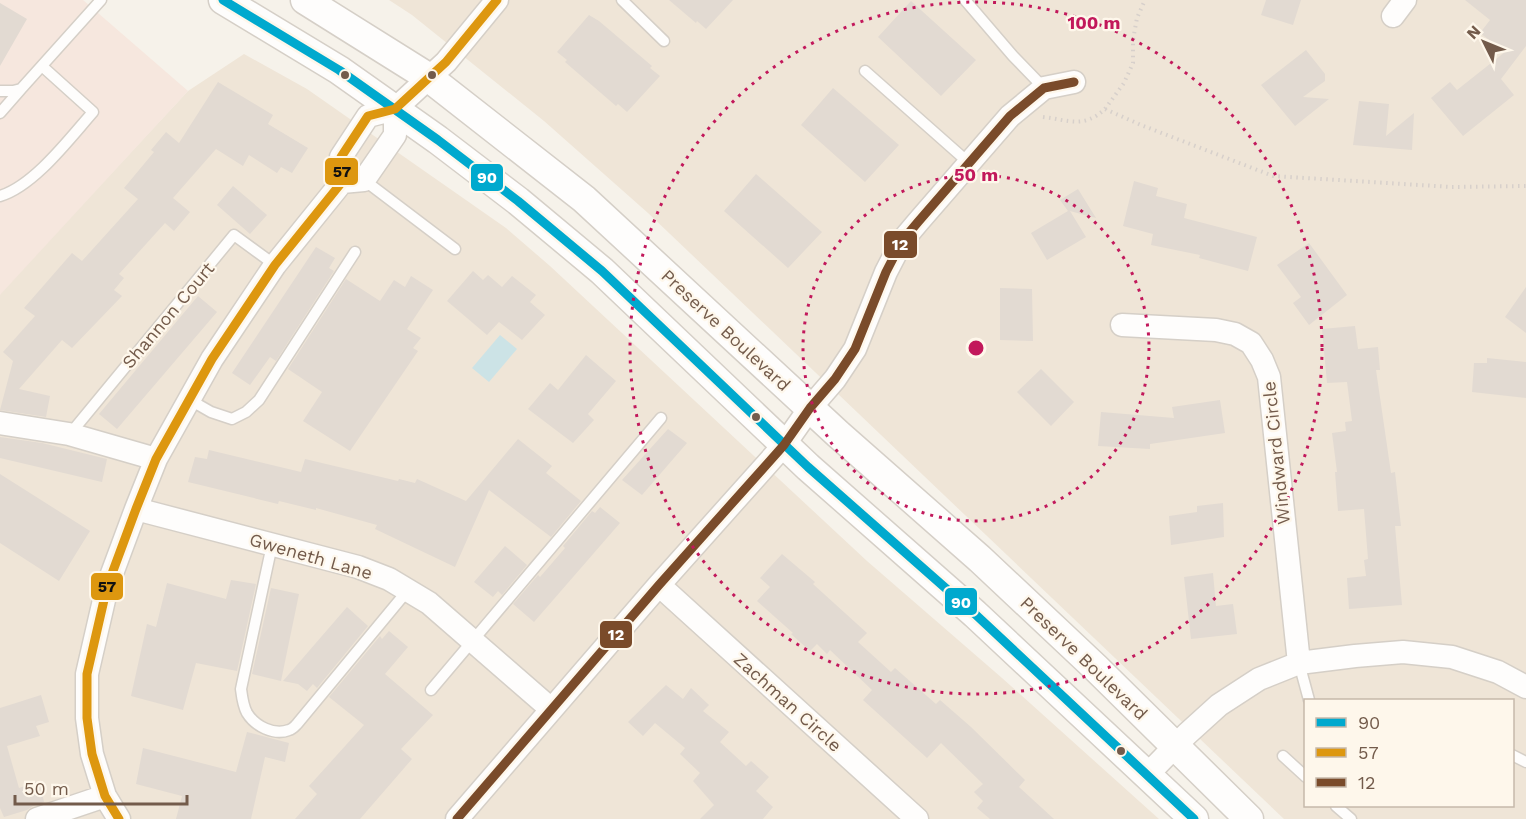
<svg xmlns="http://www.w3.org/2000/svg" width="1526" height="819" font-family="'Work Sans',sans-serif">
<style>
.residential{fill:#efe5d7;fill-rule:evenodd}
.commercial{fill:#f6e7de}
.water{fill:#cce3e6}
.building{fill:#e2dad2}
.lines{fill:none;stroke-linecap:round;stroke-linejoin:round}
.service-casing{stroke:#d5cfc7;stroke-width:13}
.minor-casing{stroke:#d5cfc7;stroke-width:25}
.tertiary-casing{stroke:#d5cfc7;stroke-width:31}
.path{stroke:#d7d0cb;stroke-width:4;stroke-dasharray:1.5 4.5;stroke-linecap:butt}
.service{stroke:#fefdfc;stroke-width:10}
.minor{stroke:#fefdfc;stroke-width:22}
.tertiary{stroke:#fefdfc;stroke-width:28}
.bus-1-casing{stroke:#fef7eb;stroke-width:14}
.bus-2-casing{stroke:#fef7eb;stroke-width:14}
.bus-3-casing{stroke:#fef7eb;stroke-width:14}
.bus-1{stroke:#00a9ce;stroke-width:9}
.bus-2{stroke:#dd970f;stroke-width:9}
.bus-3{stroke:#7a4b2a;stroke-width:9}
.ring{fill:none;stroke:#c2185b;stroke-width:3;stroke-dasharray:3 6}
.bus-dot{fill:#735b4b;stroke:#fef7eb;stroke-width:2}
.labels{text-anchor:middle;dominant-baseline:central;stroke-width:4.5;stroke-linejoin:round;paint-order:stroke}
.street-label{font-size:18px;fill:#735b4b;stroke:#fef7eb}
.centre{fill:#c2185b;stroke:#fef7eb;stroke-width:3}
.ring-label{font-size:18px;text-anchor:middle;font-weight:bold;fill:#c2185b;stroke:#fef7eb;stroke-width:4.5;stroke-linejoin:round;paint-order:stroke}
.line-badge{stroke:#fef7eb;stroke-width:2}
.badge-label{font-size:16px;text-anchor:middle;font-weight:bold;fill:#fff}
.pale-badge-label{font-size:16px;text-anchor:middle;font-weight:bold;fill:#111}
</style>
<rect width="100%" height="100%" fill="#f6f2ea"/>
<path class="residential" d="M389,0h1137v819h-242l-636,-606 -104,-92 -132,-106zM1306,700h206v106h-206z
M244,54l63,35 199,139 44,38 317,295 135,117 157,141h-1159v-526l188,-202z"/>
<path class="commercial" d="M0,0h83l105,91 -188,204z"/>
<path class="water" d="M500,335l17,14 -28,33 -17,-14z"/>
<path class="building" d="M669,0h64l-27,29 -9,-8 -1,2z
M1266,0h35l-8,25 -32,-10z
M1465,0h61v46l-25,33 13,16 -51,41 -32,-38 19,-16 7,8 48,-38 -25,-19 10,-13z
M911,1l65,59 -35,36 -63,-59z
M0,3l27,16 -27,47z
M589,15l10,6 53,45 -2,2 10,8 -33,36 -9,-8 -2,2 -51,-44 2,-2 -10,-8z
M1306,50l19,24v7l-22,16 26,2 -34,27 -34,-41z
M218,82l55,33 -5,9 40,24 -16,25 -11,-6 -4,6 -28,-18 -6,11 -27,-17 -43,49 17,14 -16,19 -9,-8 -46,51 5,4 -10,12 8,6 -50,52 -10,-8 -43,49 31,7 -4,21 -46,-7 13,-49 -10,-9 32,-36 -11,-8 48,-55 10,8 56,-62 -14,-11 30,-36 -3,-2 15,-18 13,11z
M833,88l66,57 -34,37 -64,-57z
M1359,101l30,3 -3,32 28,-23 -2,37 -59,-5z
M756,174l66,58 -34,36 -64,-57z
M1134,181l24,7 -2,8 31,8 -3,14 73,19 -9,34 -49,-13 1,-3 -49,-10 2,-11 -30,-8z
M233,186l34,29 -17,19 -33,-29z
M1078,189l18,29 -26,-7 16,26 -39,23 -16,-27 37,-22 -8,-11z
M1309,243l38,52 -38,30 -16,-22 8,-6 -24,-32z
M316,247l19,11 -6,10 5,3 -58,90 -6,-4 -20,28 -18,-12z
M473,271l10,9 5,-5 14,12 10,-11 24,19 -6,7 15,13 -23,25 -23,-18 -12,13 -40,-34z
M411,276l22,14 -26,39 14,9 -8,10 5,3 -68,100 -47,-30 19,-29 -34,-23 58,-90 34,22 14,-21 11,7z
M1526,287v46l-21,-16z
M1000,288l32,1 1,52 -33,-1z
M198,296l19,16 -100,117 -18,-15z
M1355,326l3,23 20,-2 2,23h-4l15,103 4,-1 6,54h-6l7,79 -53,4 -2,-31 19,-2 -2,-16 4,-1 -4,-50 -26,2 -3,-39h2l-5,-39 14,-2 -1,-9 7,-1 -5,-39 -20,1 -5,-54z
M586,355l30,26 -28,33 6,6 -21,23 -45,-34 22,-26 8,7z
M1487,358l39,4v36l-54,-6 2,-29h13z
M1041,369l33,33 -23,24 -34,-34z
M1220,400l5,33 -75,11v5l-52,-3 3,-34 73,6 -2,-11z
M668,429l19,14 -45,52 -20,-15z
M0,437l42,6 65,16 -5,23 -102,-24z
M518,439l34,27 -6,7 35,28 -30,36 -62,-47 -34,77 -80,-38 2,-4 -61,-17v2l-37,-9 -1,3 -90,-22 7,-25 12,2 2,-9 92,22 4,-13 93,22 1,-2 16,4 2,-4 49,22z
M0,474l90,57 -31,50 -59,-38z
M1223,503l1,34 -53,8 -2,-29 28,-4v-6z
M600,507l20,16 -86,99 -21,-18 25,-29 2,2 25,-29 -2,-2 29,-35 3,2z
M505,546l22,19 -25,30 -4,-4 -5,6 -19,-15z
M782,554l33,28 -2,2 54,49 -9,9 33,30 4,-4 41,36 4,-4 31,27 54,53 -6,7 35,32h-64l-13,-11 6,-7 -9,-9 9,-8 -42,-41 -14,15 -64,-58 9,-10 -42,-40 -3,4 -10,-10 -7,7 -19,-17 2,-1 -36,-32 13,-14 -10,-9z
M1213,573l3,33 17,-2 4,30 -46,5 -7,-62z
M231,580l25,4 -19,87 -41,-8 -13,47 -52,-14 16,-72 9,3 11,-44 59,16z
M271,588l28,6 -18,87 -29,-7z
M347,607l21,19 -51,62 -4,-4 -6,7 -9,-7 -15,-3z
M389,631l19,16 -23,27 48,41 -32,34 11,10 -52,60h-65l22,-25 -8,-8 55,-61 -35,-28 51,-61 2,3z
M666,685l17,14 8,-11 18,17 -6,6 26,21 -9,10 26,24 5,-5 18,16 -13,14 17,16 -10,12h-63l14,-14 -21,-24 7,-8 -20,-19 5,-6 -30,-25 -12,13 -15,-14z
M41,695l8,27 -13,4 4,10 -33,10 12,42 20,-7 5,21 -11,4 -6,4 -23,7 -4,-9v-100z
M247,732l42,11 -4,19 -20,-5 -14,62h-75l6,-23 -46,-12 7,-36 93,24z"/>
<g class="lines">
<g class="service-casing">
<path id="service" d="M622,0l42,41
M965,0l48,56 31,32
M865,71l104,92
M0,91h13l8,-2 80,-89
M0,113l21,-24
M364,180l91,69
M0,196c34,-10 70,-58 93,-84l-50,-45
M190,400l21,12 21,7 14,-7 13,-12 96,-148
M70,434l164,-199 41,30
M272,545l-31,144c1,8 2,17 6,24 8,13 27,23 42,17 4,-1 6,-4 8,-6l111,-134
M1299,663l10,37
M431,690l230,-272
M1512,755l14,7
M1283,756l23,21
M1336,806l15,13"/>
</g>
<g class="minor-casing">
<path id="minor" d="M1393,16l12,-16
M342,182l22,-2 31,-45v-26
M1122,325l94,5 19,4 16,9 11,17 7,17 30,286
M0,423l69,11 87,25
M136,509l222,58 31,12 40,24 122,106
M659,585l258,234
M1147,775l40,-41 32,-29 40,-26 40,-16 56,-7 48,-4 49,5 46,15 28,15
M37,819l68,-23
M119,819l-14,-23 -13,-42 -5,-36v-44l20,-87 29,-78 20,-50 56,-100 63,-94 67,-83 -1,-25 27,-41 27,-7 51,-47 51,-62
M457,819l202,-234 125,-140 26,-37 25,-29 20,-30 31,-77 16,-31 16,-19 92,-106 34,-28 30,-6"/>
</g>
<g class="tertiary-casing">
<path id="tertiary" d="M223,0l116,70 99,70 80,61 84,70 206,196 167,147 219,205
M305,0l123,77 156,122 254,235 142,125 116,109 153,151"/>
</g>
<path class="path" d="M1105,109l19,-26 9,-20v-23l4,-22 8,-18
M1043,117c26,3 40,12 62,-8l36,16 132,51 179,11 74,-1"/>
<use href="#service" class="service"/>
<use href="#minor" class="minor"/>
<use href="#tertiary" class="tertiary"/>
<g class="bus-1-casing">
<path id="bus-1" d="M223,0l116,70 99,70 80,61 84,70 206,196 167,147 219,205"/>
</g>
<g class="bus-2-casing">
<path id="bus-2" d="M119,819l-14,-23 -13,-42 -5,-36v-44l20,-87 29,-78 20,-50 56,-100 63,-94 67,-83 -1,-25 27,-41 27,-7 51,-47 51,-62"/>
</g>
<g class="bus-3-casing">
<path id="bus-3" d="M457,819l202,-234 125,-140 26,-37 25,-29 20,-30 31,-77 16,-31 16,-19 92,-106 34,-28 30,-6"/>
</g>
<use href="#bus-1" class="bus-1"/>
<use href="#bus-2" class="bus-2"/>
<use href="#bus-3" class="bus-3"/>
</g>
<g class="ring">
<circle cx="976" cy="348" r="173"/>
<circle cx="976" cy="348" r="346"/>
</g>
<g class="bus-dot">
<circle cx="345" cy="75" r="5"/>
<circle cx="432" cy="75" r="5"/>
<circle cx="756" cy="417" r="5"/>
<circle cx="1121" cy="751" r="5"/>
</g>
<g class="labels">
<g class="street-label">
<text transform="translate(168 315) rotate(-50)">Shannon Court</text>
<text transform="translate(726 330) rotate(43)">Preserve Boulevard</text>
<text transform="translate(1276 453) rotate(-96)">Windward Circle</text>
<text transform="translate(311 556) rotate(16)">Gweneth Lane</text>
<text transform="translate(1084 658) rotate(44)">Preserve Boulevard</text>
<text transform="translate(788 702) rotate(42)">Zachman Circle</text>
</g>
</g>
<circle cx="976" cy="348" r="9" class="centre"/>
<g class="ring-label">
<text x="1094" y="29">100 m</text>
<text x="976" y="181">50 m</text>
</g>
<g class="line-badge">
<rect x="324" y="157" width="35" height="29" rx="6" fill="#dd970f"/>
<rect x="470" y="163" width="34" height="29" rx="6" fill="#00a9ce"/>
<rect x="883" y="230" width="35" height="29" rx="6" fill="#7a4b2a"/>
<rect x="90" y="572" width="34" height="29" rx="6" fill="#dd970f"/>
<rect x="944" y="587" width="34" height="29" rx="6" fill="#00a9ce"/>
<rect x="599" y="620" width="34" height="29" rx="6" fill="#7a4b2a"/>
</g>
<g class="badge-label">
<text x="487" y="183">90</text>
<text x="900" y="250">12</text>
<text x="961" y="608">90</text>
<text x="616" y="640">12</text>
</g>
<g class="pale-badge-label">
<text x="342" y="177">57</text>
<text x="107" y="592">57</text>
</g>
<rect x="1304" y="699" width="210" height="108" fill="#fef7eb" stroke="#c6b9ab" stroke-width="1.5"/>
<rect x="1316" y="718" width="30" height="9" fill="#00a9ce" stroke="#c6b9ab" stroke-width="1.5"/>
<text x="1358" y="729" font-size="18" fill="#735b4b">90</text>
<rect x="1316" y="748" width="30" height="9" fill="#dd970f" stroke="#c6b9ab" stroke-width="1.5"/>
<text x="1358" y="759" font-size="18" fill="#735b4b">57</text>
<rect x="1316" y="778" width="30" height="9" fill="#7a4b2a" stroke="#c6b9ab" stroke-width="1.5"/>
<text x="1358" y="789" font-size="18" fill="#735b4b">12</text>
<g transform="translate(1484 42) rotate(313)" stroke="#fef7eb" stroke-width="4.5" paint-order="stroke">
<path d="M0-4.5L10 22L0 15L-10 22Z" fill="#735b4b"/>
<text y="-9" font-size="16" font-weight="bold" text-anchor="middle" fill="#735b4b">N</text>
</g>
<path d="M15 795v9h172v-9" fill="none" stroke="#735b4b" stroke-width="3"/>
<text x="24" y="795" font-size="18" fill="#735b4b" stroke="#fef7eb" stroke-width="4.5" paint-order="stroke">50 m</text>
</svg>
